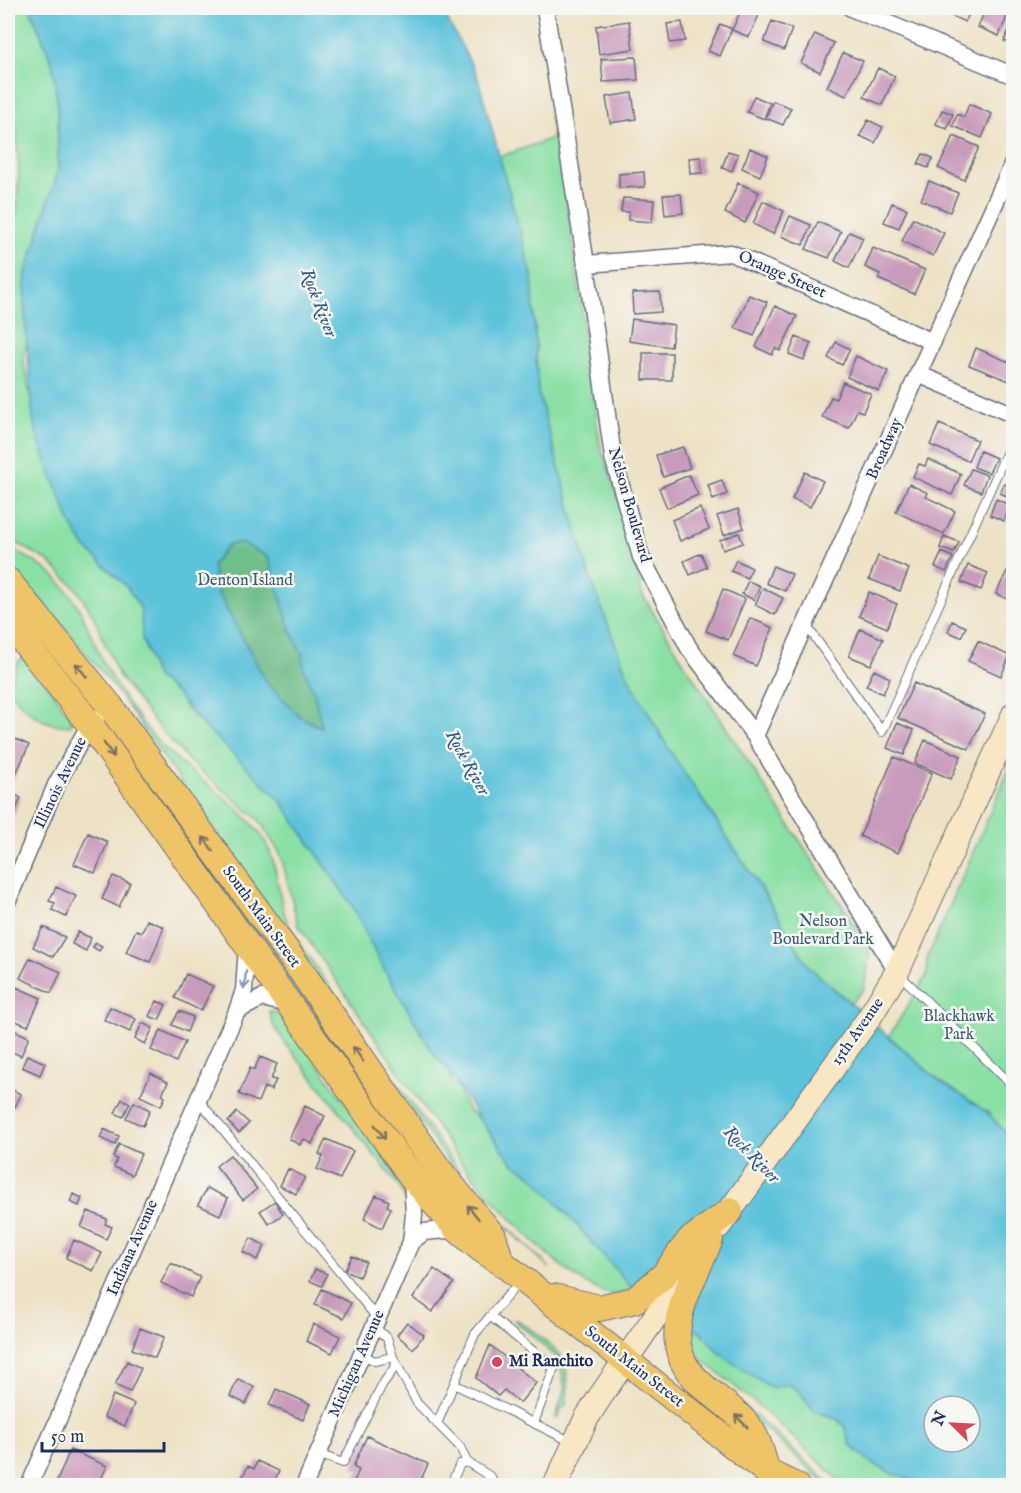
<svg xmlns="http://www.w3.org/2000/svg" width="1021" height="1493" font-family="'IM FELL English',serif">
<style>
.green{fill:#8ae0a4;stroke:#528881;stroke-width:1.5}
.forest{fill:#6fbe8a;stroke:#457674;stroke-width:1.5}
.water{fill:#5dc3da;stroke:#3c799c;stroke-width:1.5;fill-rule:evenodd}
.building{fill:#c99bbb}
.lines{fill:none;stroke-linecap:round;stroke-linejoin:round}
.lane-casing{stroke:#646e82;stroke-width:10}
.street-casing{stroke:#646e82;stroke-width:19}
.secondary-casing{stroke:#646e82;stroke-width:26}
.primary-casing{stroke:#646e82;stroke-width:28}
.lane{stroke:#fff;stroke-width:8}
.street{stroke:#fff;stroke-width:16}
.secondary{stroke:#f9e7c3;stroke-width:24}
.primary{stroke:#efc469;stroke-width:26}
.oneway{stroke:#7a7263}
.oneway2{stroke:#8d97ae}
.poi-dot{fill:#d1495b;stroke:#f6f6f2;stroke-width:2}
.labels{text-anchor:middle;dominant-baseline:central;stroke-width:5;stroke-linejoin:round;paint-order:stroke}
.street-label{font-size:16px;fill:#1b2f5e;stroke:#f6f6f2}
.park-label{font-size:16px;fill:#375b70;stroke:#f6f6f2}
.poi-label{font-size:16px;font-weight:bold;fill:#1b2f5e;stroke:#f6f6f2;text-anchor:start}
.water-label{font-size:18px;font-style:italic;fill:#2f5b83;stroke:#f6f6f2}
</style>
<rect width="100%" height="100%" fill="#f6f6f2"/>
<filter id="ink" filterUnits="userSpaceOnUse"><feTurbulence type="fractalNoise" baseFrequency=".0167" numOctaves="2"/><feDisplacementMap in="SourceGraphic" scale="12" xChannelSelector="R" yChannelSelector="G"/><feConvolveMatrix kernelMatrix="1 2 1 2 8 2 1 2 1" color-interpolation-filters="sRGB"/></filter>
<filter id="wash" filterUnits="userSpaceOnUse"><feTurbulence type="fractalNoise" baseFrequency=".008" numOctaves="4" result="noise"/><feDisplacementMap in="SourceGraphic" scale="24" xChannelSelector="R" yChannelSelector="G"/><feGaussianBlur stdDeviation="1.35" result="paint"/><feColorMatrix in="noise" values="0 0 0 0 0 0 0 0 0 0 0 0 0 0 0 0 0 1.4 0 .05"/><feComposite in="paint" operator="in"/></filter>
<g filter="url(#wash)">
<rect width="100%" height="100%" fill="#ede2c5"/>
<path class="green" d="M8,8h22l22,54 6,44v65l-32,102 -2,30 3,40 -4,15 17,87 31,79 13,22 43,41 14,22 1,29 14,39 22,18 11,17 70,65 22,24 72,106 28,57 53,90 16,18 2,11 6,4 9,22 13,11 15,20 4,-1 13,23 24,17 96,109c-4,2 -9,5 -13,6 -41,6 -140,-108 -163,-139l-158,-230 -17,-70 -22,-35 -69,-58 -35,-39 -36,-47 -27,-63 -16,-25 -29,-28 -39,-22v-287l8,-37 3,-43 -3,-38 -8,-56z
M558,136l42,308 24,72 18,78 44,72 159,244 25,43 -6,36 -13,14 -42,-36 -47,-77 -92,-139 -43,-76 -39,-103 -50,-180 -6,-117 -33,-118z
M8,546c15,10 32,17 45,29 32,30 36,63 56,98 12,22 28,44 44,63 31,37 86,64 110,102 18,29 13,65 29,95l172,245 28,34 58,56 -54,-50 -40,-45 -340,-483 -53,-65 -55,-61z
M26,658l44,57 1,11c-30,0 -46,-15 -63,-38l11,-28z
M1013,760v381l-26,-29 -49,-32 -49,-44 38,-61v-16z
M198,848l248,346 -28,-28 -223,-316z
M269,1011l13,3 122,171 1,15 -6,-14 -113,-142 -13,-19z
M514,1320h4c37,28 58,38 47,87l-5,2v6l-5,5 10,-32 -6,-29z
M688,1328c16,2 19,13 29,22 15,15 37,26 55,37l16,-3 11,7 15,20 22,7 9,9 6,19 21,17 55,22h-83l-86,-80 -57,-46 -12,-22z
M720,1388l43,34 68,63h-4z"/>
<path class="forest" d="M229,543h13l26,14 23,74 11,22 2,16 10,23 9,36 -24,-12 -32,-33 -49,-90 -6,-28z"/>
<path class="water" d="M30,8h411l36,67 55,200 6,117 50,180 39,103 43,76 92,139 47,77 129,113 49,32 26,29v344h-86l-38,-13 -17,-9 -21,-17 -6,-19 -9,-9 -22,-7 -15,-20 -11,-7 -16,4c-18,-12 -40,-23 -55,-38 -10,-9 -13,-20 -29,-22l-56,-40 -96,-109 -24,-17 -32,-42 -30,-48 -16,-18 -53,-90 -28,-57 -72,-106 -80,-78 -23,-28 -22,-18 -14,-39 -1,-29 -14,-22 -43,-41 -13,-22 -31,-79 -7,-25 -9,-117 2,-30 32,-102v-65l-6,-44zM242,543l26,14 23,74 11,22 2,16 10,23 8,36 -23,-12 -32,-33 -49,-90 -6,-28 17,-21zM934,1406h36v36h-36z"/>
<g id="blocks">
<path class="building" d="M742,8l17,7 -10,22 -17,-7z
M950,8h22l-7,14 -18,-8z
M986,8h12l11,4 -10,24 -21,-9z
M1014,19v25l-10,-3z
M629,21l4,28 -34,5 -3,-28z
M772,21l20,8 -8,21 -20,-8z
M682,22l3,19 -15,2 -3,-19z
M720,24l12,5 -12,27 -12,-5z
M815,34l19,9 -14,29 -19,-9z
M843,53l20,8 -17,35 -19,-9z
M636,57l2,23 -35,2 -2,-23z
M878,68l17,8 -13,29 -18,-8z
M632,93l4,26 -26,4 -4,-26z
M754,96l16,7 -6,16 -17,-7z
M773,101l18,7 -8,17 -17,-7z
M969,104l23,10 -10,24 -29,-12 4,-12 7,3z
M942,110l11,4 -6,15 -11,-5z
M868,120l15,7 -8,16 -15,-7z
M954,136l25,11 -15,33 -26,-12z
M750,148l18,8 -8,20 -18,-8z
M728,151l10,3 -6,17 -10,-3z
M923,154l10,4 -5,10 -10,-4z
M701,157l1,16 -12,1 -1,-16z
M644,172l1,15 -26,1v-14z
M929,181l29,12 -8,19 -29,-12z
M738,183l21,9 -14,31 -20,-10z
M681,194l2,19 -18,2 -2,-20z
M623,198l31,2 -2,22 -24,-2 1,-8h-8z
M763,201l21,10 -11,23 -20,-10z
M892,203l15,6 -8,19 -15,-6z
M790,216l21,9 -8,20 -22,-9z
M913,218l31,15 -11,23 -31,-15z
M818,222l23,10 -12,26 -23,-9z
M849,232l14,6 -14,30 -14,-7z
M873,248l52,22 -11,24 -36,-15 2,-5 -15,-7z
M660,292l1,20 -28,2 -1,-21z
M749,295l18,7 -13,34 -19,-8z
M775,306l22,10 -17,35 -5,-3 -3,7 -16,-8z
M632,319l42,6 -3,22 -42,-6z
M796,337l15,6 -7,17 -15,-6z
M836,342l14,7 -8,16 -14,-7z
M976,348l38,16v19l-45,-18z
M643,353h29v27h-29z
M856,356l32,15 -9,20 -32,-14z
M843,382l28,12 -8,18 -6,-2 -8,18 -27,-11 9,-20 5,2z
M939,424l38,16 -9,21 -38,-16z
M683,447l7,21 -27,9 -7,-22z
M980,451l16,7 -7,15 -15,-6z
M928,459l33,15 -9,21 -39,-18 6,-13 6,2z
M971,469l16,6 -6,17 -17,-7z
M805,472l18,9 -13,26 -18,-8z
M689,475l9,20 -31,13 -8,-20z
M722,480l5,14 -14,6 -5,-15z
M909,484l19,9 -2,4 29,14 -11,23 -48,-22z
M1004,484l10,4v11l-14,-6z
M996,499l14,6 -6,16 -14,-6z
M700,508l9,21 -29,12 -8,-21z
M738,509l6,19 -20,7 -7,-19z
M739,533l4,10 -20,7 -3,-10z
M944,536l15,6 -5,11 -14,-5z
M942,552l11,5 -7,15 -11,-5z
M701,553l6,14 -17,8 -6,-14z
M878,556l31,13 -9,22 -31,-12z
M736,560l16,8 -5,10 -16,-7z
M968,565l20,8 -7,17 -20,-8z
M773,566l19,8 -7,17 -19,-8z
M1007,571l7,3v28l-18,-8z
M748,581l12,5 -6,14 -12,-6z
M763,588l20,10 -8,17 -20,-10z
M723,589l22,10 -17,41 -22,-9z
M869,592l28,12 -10,24 -28,-12z
M750,618l23,10 -17,38 -23,-10z
M952,621l14,6 -5,10 -13,-5z
M860,629l23,10 -12,26 -22,-9z
M978,641l32,15 -9,20 -33,-15z
M874,670l16,8 -7,16 -17,-8z
M914,683l71,31 -16,35 -71,-31z
M897,723l17,7 -10,25 -17,-7z
M9,736l20,9 -18,40 -3,-2z
M925,740l36,16 -10,23 -36,-16z
M894,757l38,16 -34,80 -38,-17z
M8,791l13,7 -8,18 -5,-3z
M88,833l20,9 -13,31 -21,-9z
M113,876l17,7 -11,24 -17,-8z
M56,887l20,9 -10,21 -14,-7 3,-7 -6,-2z
M147,920l17,7 -14,35 -24,-10 10,-22 6,2z
M43,927l22,10 -12,20 -20,-10z
M78,932l13,6 -5,13 -14,-7z
M96,943l6,3 -3,5 -6,-4z
M30,958l31,14 -10,21 -31,-15z
M186,974l27,12 -12,25 -26,-13z
M16,987l25,11 -13,28 -17,-7 4,-8 -7,-3z
M157,1001l9,4 -7,15 -10,-4z
M110,1007l26,12 -6,13 -26,-12z
M179,1011l14,6 -6,15 -15,-7z
M142,1023l11,5 -8,16 -10,-5z
M8,1028l21,9 -8,19 -13,-6z
M161,1030l24,12 -9,20 -25,-12z
M27,1055l18,8 -5,12 -18,-8z
M260,1057l17,7 -6,15 5,1 -5,10 -7,-3 -6,15 -19,-8 11,-26 4,2z
M151,1073l17,9 -6,13 3,2 -4,9 -21,-10z
M8,1088l13,6 -6,13 -7,-3z
M122,1099l8,4 -7,14 -8,-4z
M134,1102l16,8 -7,16 -17,-8z
M305,1106l20,10 -13,28 -9,-5 -3,6 -11,-6z
M237,1112l12,11 -10,10 -11,-11z
M104,1129l15,7 -4,9 -15,-7z
M326,1139l27,12 -13,28 -23,-10 6,-13 -4,-2z
M119,1144l22,10 -9,21 -18,-8 3,-8 -4,-2z
M230,1155l27,34 -14,11 -27,-34z
M288,1169l17,8 -9,17 -16,-8z
M207,1188l21,10 -8,17 -22,-10z
M73,1194l9,4 -3,8 -9,-4z
M376,1195l13,6 -2,5 4,2 -9,20 -18,-9z
M275,1201l8,13 -14,10 -9,-13z
M88,1211l19,8 -2,5 7,3 -6,12 -25,-12z
M251,1238l14,8 -8,14 -14,-8z
M74,1240l28,13 -9,18 -27,-13z
M352,1256l14,6 -7,15 -14,-7z
M171,1263l29,14 -9,20 -30,-14z
M315,1269l12,5 -5,12 -12,-5z
M434,1269l20,14 -22,29 -19,-14z
M322,1289l29,14 -7,15 -29,-13z
M407,1322l17,13 -11,14 -16,-14z
M313,1324l27,12 -8,17 -26,-12z
M140,1328l24,9 -9,21 -23,-9z
M490,1345l46,38 -16,20 -16,-13 -6,6 -22,-18z
M127,1361l14,7 -11,24 -15,-7z
M238,1379l16,8 -8,17 -16,-8z
M276,1389l34,15 -7,16 -34,-15z
M113,1395l21,9 -9,22 -21,-9z
M367,1436l61,28 -10,22h-66l7,-16 -6,-3z
M70,1450l37,16 -9,20h-43z
M257,1461l22,10 -7,15h-21l-10,-6 7,-14 6,3z"/>
</g>
</g>
<g filter="url(#ink)">
<use href="#blocks" fill-opacity="0" stroke="#646e82" stroke-width="1.5"/>
<g class="lines">
<g class="lane-casing">
<path id="lane" d="M806,625l76,107 132,-296
M898,973l116,114
M198,1099l179,219
M490,1316l64,52 -20,55
M374,1327l13,11 6,19 24,46 43,44 7,15 24,15 3,9
M361,1354l14,7 18,-4
M454,1384l118,58
M437,1424l38,-90 45,-53
M318,1454l25,9 39,-78 15,-21
M450,1486l10,-22 7,-2"/>
</g>
<g class="street-casing">
<path id="street" d="M545,8l41,256 27,193 28,100 48,91 66,88 142,236
M851,8l163,68
M586,264l145,-11 202,89
M918,374l96,41
M755,736l259,-575
M8,900l48,-115 34,-61 6,-6
M237,1011l25,-13 26,6
M411,1242l13,-10 33,-3
M29,1486l208,-475 7,-21 3,-43
M304,1486l107,-244 3,-27 -2,-37"/>
</g>
<g class="secondary-casing">
<path id="secondary" d="M719,1226l150,-208 28,-46 117,-258
M555,1486l31,-67 16,-25 93,-135"/>
</g>
<g class="primary-casing">
<path id="primary" d="M8,581l102,125 191,265 138,199 54,66 8,26
M8,622l82,102 322,453 45,52 24,20 20,13 266,210 29,14
M710,1239c-10,26 -29,59 -32,86 -8,59 50,68 75,108 7,11 10,27 14,39
M554,1297l45,11 36,-8 29,-25 25,-34 41,-30"/>
</g>
<use href="#lane" class="lane"/>
<use href="#street" class="street"/>
<use href="#secondary" class="secondary"/>
<use href="#primary" class="primary"/>
</g>
<defs><path id="oneway-shaft" d="M-6 0H5M1.5-3L5.5 0L1.5 3" fill="none" stroke-width="1.6" stroke-linecap="round" stroke-linejoin="round" transform="scale(1.5)"/></defs>
<g class="oneway">
<use href="#oneway-shaft" transform="translate(81 670) rotate(-129)"/>
<use href="#oneway-shaft" transform="translate(109 750) rotate(54)"/>
<use href="#oneway-shaft" transform="translate(208 844) rotate(-126)"/>
<use href="#oneway-shaft" transform="translate(358 1054) rotate(-125)"/>
<use href="#oneway-shaft" transform="translate(380 1132) rotate(54)"/>
<use href="#oneway-shaft" transform="translate(473 1212) rotate(-129)"/>
<use href="#oneway-shaft" transform="translate(741 1421) rotate(-135)"/>
</g>
<use class="oneway2" href="#oneway-shaft" transform="translate(245 980) rotate(97)"/>
</g>
<circle class="poi-dot" cx="497" cy="1362" r="6"/>
<g class="labels">
<g class="street-label">
<text transform="translate(782 275) rotate(24)">Orange Street</text>
<text transform="translate(885 449) rotate(-66)">Broadway</text>
<text transform="translate(629 505) rotate(74)">Nelson Boulevard</text>
<text transform="translate(61 783) rotate(-64)">Illinois Avenue</text>
<text transform="translate(261 917) rotate(54)">South Main Street</text>
<text transform="translate(858 1032) rotate(-55)">15th Avenue</text>
<text transform="translate(133 1248) rotate(-66)">Indiana Avenue</text>
<text transform="translate(357 1364) rotate(-66)">Michigan Avenue</text>
<text transform="translate(634 1367) rotate(38)">South Main Street</text>
</g>
<g class="park-label">
<text x="245" y="581">Denton Island</text>
<text x="823" y="922">Nelson<tspan x="823" dy="18">Boulevard Park</tspan></text>
<text x="959" y="1017">Blackhawk<tspan x="959" dy="18">Park</tspan></text>
</g>
<g class="poi-label">
<text x="509" y="1362">Mi Ranchito</text>
</g>
<g class="water-label">
<text transform="translate(318 303) rotate(69)">Rock River</text>
<text transform="translate(467 763) rotate(61)">Rock River</text>
<text transform="translate(751 1155) rotate(46)">Rock River</text>
</g>
</g>
<rect width="1021" height="1493" fill="none" stroke="#f6f6f2" stroke-width="30"/>
<g transform="translate(952 1424) rotate(294)"><circle r="28" fill="#f6f6f2" stroke="#9ea6b7" stroke-width="1.5"/>
<path d="M0-4.5L10 22L0 15L-10 22Z" fill="#d1495b"/>
<text y="-9" font-size="16" font-weight="bold" text-anchor="middle" fill="#1b2f5e">N</text>
</g>
<path d="M42 1442v9h122v-9" fill="none" stroke="#1b2f5e" stroke-width="3"/>
<text x="51" y="1442" font-size="18" fill="#1b2f5e" stroke="#f6f6f2" stroke-width="4.5" paint-order="stroke">50 m</text>
</svg>
